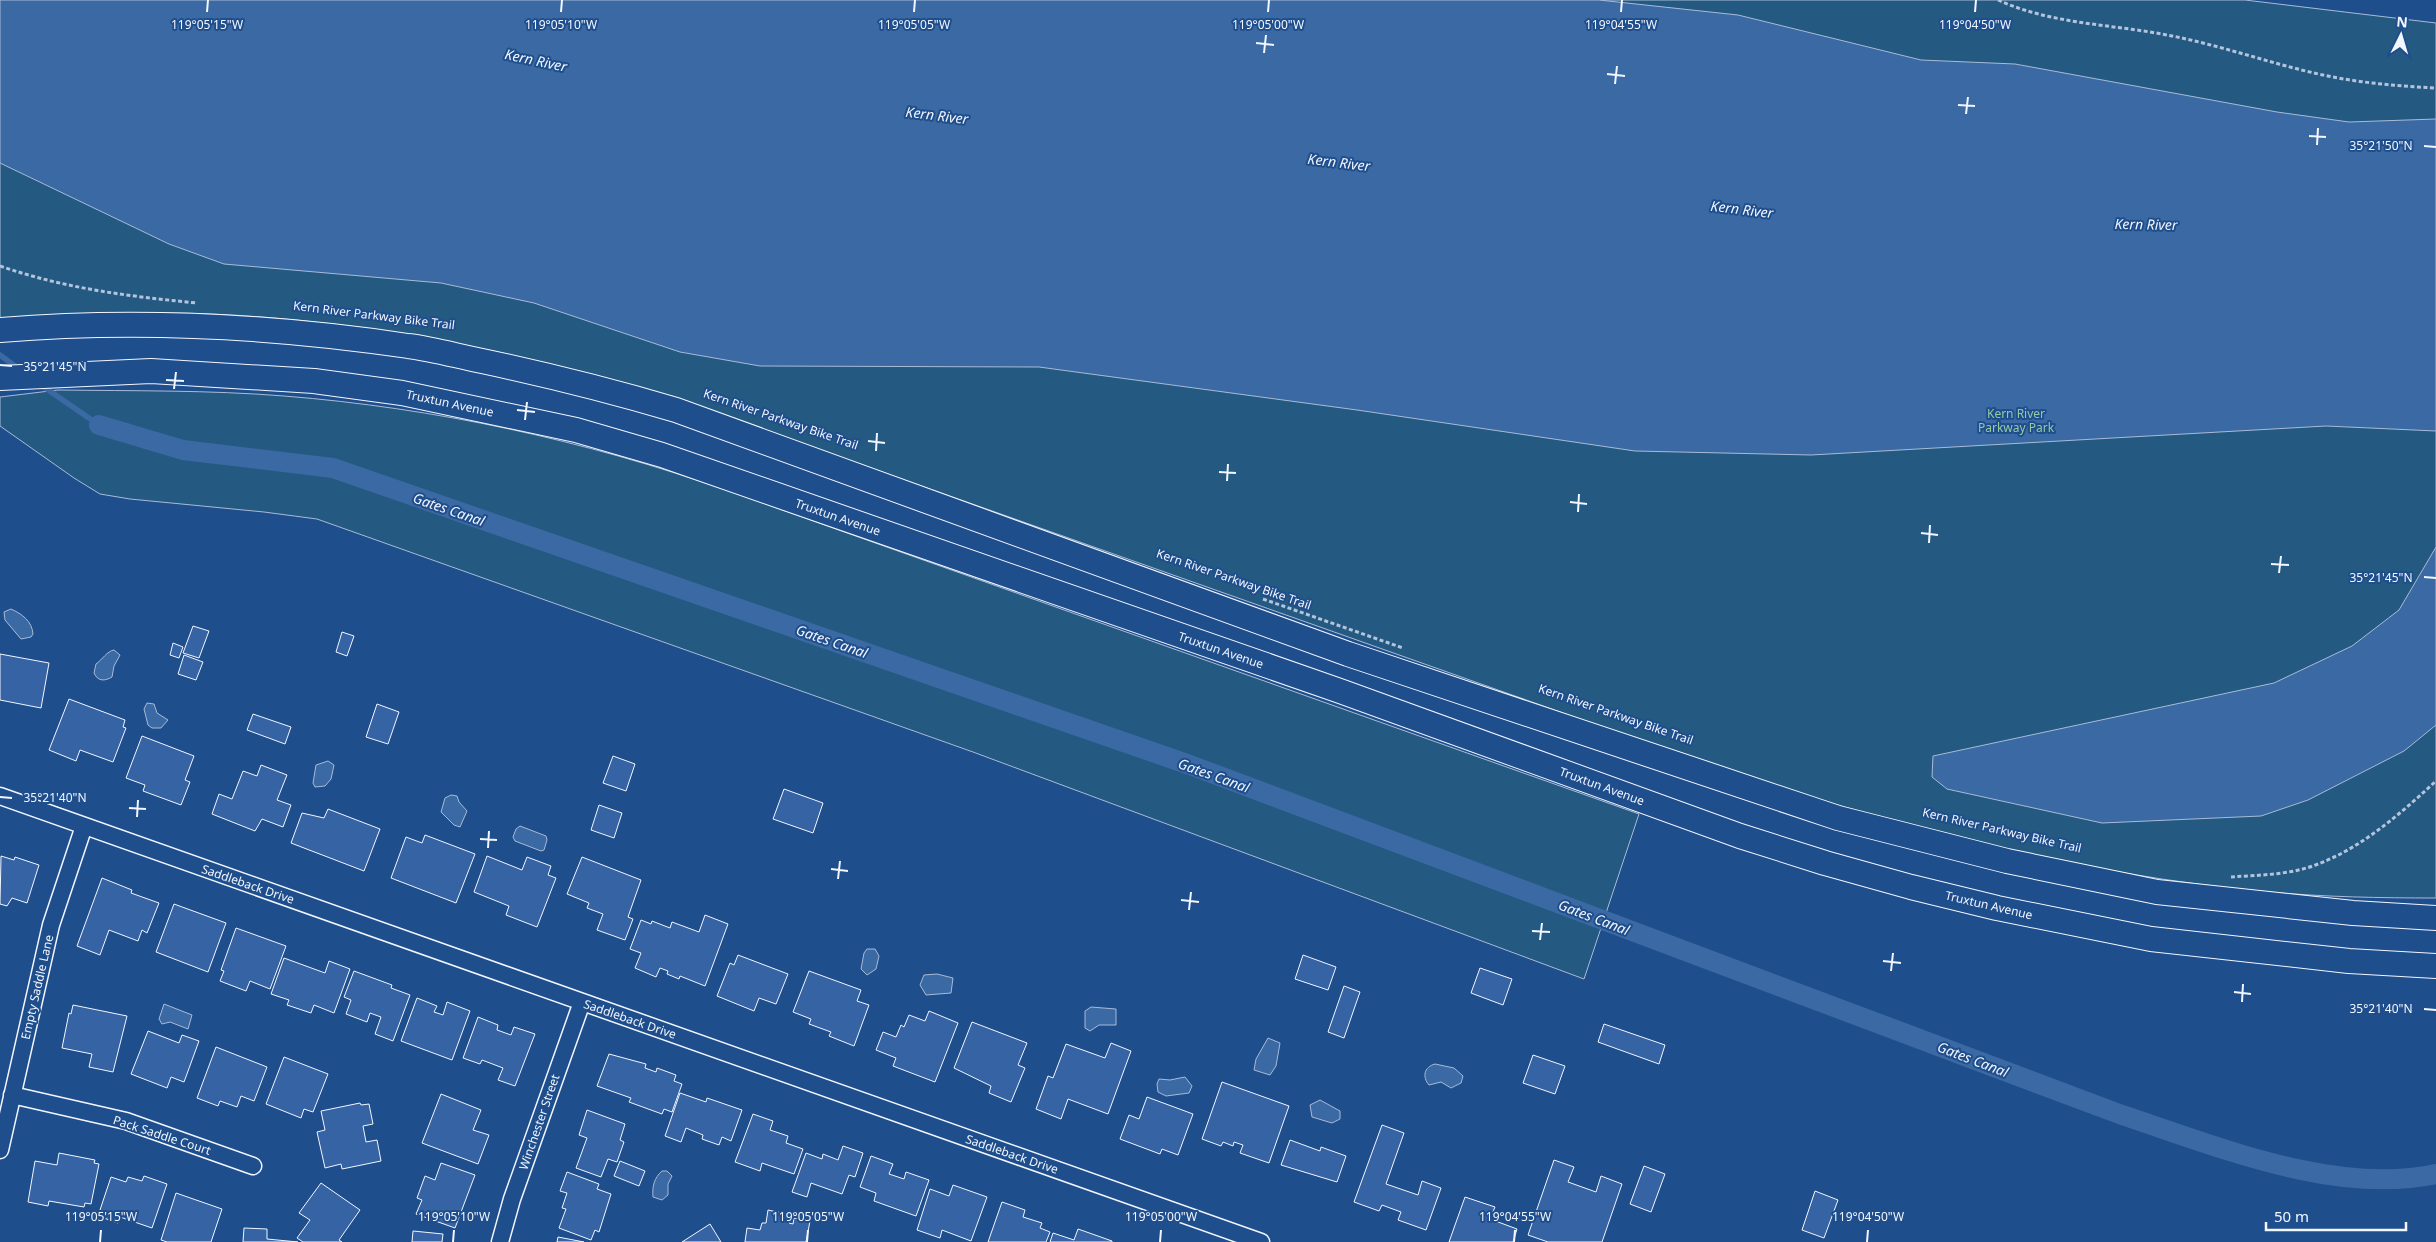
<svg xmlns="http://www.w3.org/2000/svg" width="2436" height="1242" font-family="'Noto Sans',sans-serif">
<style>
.green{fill:#245a82;stroke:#a8bbd7}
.water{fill:#3b69a3;stroke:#a8bbd7}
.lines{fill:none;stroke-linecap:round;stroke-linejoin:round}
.stream{stroke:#3b69a3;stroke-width:5.5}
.canal{stroke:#3b69a3;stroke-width:20}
.building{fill:#3563a3;stroke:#f2f6ff}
.minor-casing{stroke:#f2f6ff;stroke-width:19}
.secondary-casing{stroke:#f2f6ff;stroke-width:26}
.path{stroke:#b3c4dc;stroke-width:3;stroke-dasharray:4 2.5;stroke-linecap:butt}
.minor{stroke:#1f4e8c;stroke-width:16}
.secondary{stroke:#1f4e8c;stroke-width:24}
.ticks{fill:none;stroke:#f2f6ff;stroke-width:2}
.labels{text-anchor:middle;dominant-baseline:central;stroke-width:4;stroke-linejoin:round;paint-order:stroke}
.street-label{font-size:12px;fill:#f2f6ff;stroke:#1f4e8c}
.park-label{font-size:12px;fill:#97c8a6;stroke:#1f4e8c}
.water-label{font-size:14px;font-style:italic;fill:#f2f6ff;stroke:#1f4e8c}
.ticks-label{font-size:12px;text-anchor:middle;fill:#f2f6ff;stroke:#1f4e8c;stroke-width:4;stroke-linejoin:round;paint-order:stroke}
</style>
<rect width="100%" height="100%" fill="#1f4e8c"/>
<path class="green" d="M0,0h2245l191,23v875c-55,0 -112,-1 -166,-6 -192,-17 -378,-67 -560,-127l-1023,-362c-154,-49 -313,-82 -475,-89 -71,-3 -141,1 -212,5z
M58,390c75,1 151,0 226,6 151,12 299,44 442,94l913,324 -55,165 -611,-227 -656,-233 -53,-7 -134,-13 -30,-5 -26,-16 -74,-52v-29z"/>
<path class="water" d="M0,0h1599l139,15 183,45 94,4 262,48 72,10 87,-3v312l-110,-5 -515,29 -176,-4 -278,-41 -318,-43 -279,-1 -80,-14 -146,-49 -93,-20 -217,-19 -55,-20 -169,-81z
M2436,547v178l-32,26 -96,49 -47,16 -159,7 -155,-34 -15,-12 1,-21 341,-73 78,-37 47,-36z
M11,609c11,5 21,12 22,25l-2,3 -10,2 -16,-19 -1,-8z
M114,650l6,5 -6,11 -2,11c-7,4 -14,5 -18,-4l2,-9c6,-4 11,-13 18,-14z
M147,703l7,1 3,9 11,7 -7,8h-9l-4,-3 -4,-16z
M328,761l6,4 -3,14 -6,7 -10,1 -2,-4 3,-18z
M451,795l6,1 2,6 8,9 -7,16 -6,-2 -13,-13 4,-14z
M520,826l26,10 1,4 -3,10 -3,1 -26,-10 -2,-4 3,-8z
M867,949h8l4,7 -3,13 -9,6 -6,-6 3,-16z
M937,974l16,4 -2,15 -25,2 -6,-10 4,-10z
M164,1004l28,11 -4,14 -18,-7 -8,2 -3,-5z
M1091,1007l25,2v16h-17l-9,6 -5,-3v-17z
M1268,1038l12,5 -4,23 -6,9 -16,-5 2,-11z
M1435,1064l19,4 9,8 -2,7 -10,5 -10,-6 -12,3c-7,-8 -5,-18 6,-21z
M1185,1077l7,9 -3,7 -23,3 -8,-4 -1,-8 2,-5 11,1z
M1320,1100l20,11v8l-8,4 -20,-6 -2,-12z
M662,1171h5l5,5 -4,8v11l-6,5 -9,-3c-1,-10 1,-19 9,-26z"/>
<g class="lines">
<path class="stream" d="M0,355l19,14
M41,385l58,40"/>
<path class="canal" d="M99,425l84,25 150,18 857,297 932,350c94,31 215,81 314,59"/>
</g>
<path class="building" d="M193,626l16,5 -10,27 -16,-5z
M342,632l12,4 -7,20 -11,-4z
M173,643l10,4 -4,11 -9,-3z
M0,654l49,9 -8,45 -41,-8z
M184,655l19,7 -7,18 -18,-6z
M69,699l56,21 -2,7 3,1 -13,34 -33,-12 -4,11 -27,-11z
M377,704l22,8 -11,32 -22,-7z
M253,714l38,13 -6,17 -38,-14z
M142,736l52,20 -9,24 5,2 -9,23 -38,-14 2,-6 -19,-7z
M613,756l22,8 -9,27 -23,-8z
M261,765l26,10 -10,25 14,5 -8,22 -21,-8 -7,12 -43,-17 7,-20 13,5 11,-28 14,5z
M784,789l39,14 -10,30 -40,-14z
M599,805l23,8 -8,25 -23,-8z
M328,809l52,20 -16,42 -73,-28 11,-30 22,5z
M425,835l50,19 -19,49 -65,-25 15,-41 16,6z
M1,856l13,4 1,-3 24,8 -12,38 -15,-5 -5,8 -7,-2z
M487,856l35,14 5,-13 24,9 -3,9 8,3 -19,49 -31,-12 3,-9 -35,-14z
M582,857l59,23 -13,37 5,2 -8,21 -28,-10 6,-16 -16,-6 2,-5 -22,-9z
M102,878l30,12 -1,3 28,10 -12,30 -5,-3 -4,11 -29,-11 -9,25 -23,-9z
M174,904l52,19 -18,49 -52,-20z
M705,915l23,9 -23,62 -25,-10 -1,3 -12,-5 1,-3 -8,-3 -4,9 -21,-9 6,-15 -11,-4 11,-29 10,4 1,-3 18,7 2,-6 27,10z
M236,928l50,18 -16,43 -20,-8 -4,10 -26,-10 4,-10 -3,-1z
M738,955l50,19 -12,30 -17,-6 -5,13 -37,-15 13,-33 4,2z
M1303,955l33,12 -8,23 -33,-11z
M284,958l41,15 4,-12 21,8 -16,44 -20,-8 -3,8 -24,-8 2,-5 -18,-6z
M1480,968l32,11 -9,26 -32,-12z
M354,971l38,14 -1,3 19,7 -17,46 -18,-7 6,-17 -11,-4 -3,9 -21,-8 5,-14 -7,-3z
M809,971l52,19 -4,11 12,4 -15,41 -25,-10 2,-4 -22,-8 2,-5 -18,-7z
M1344,986l16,6 -16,46 -16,-6z
M417,998l20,8 -3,6 9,3 4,-13 23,9 -18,49 -51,-19z
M73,1005l54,11 -14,56 -24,-5 3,-13 -30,-6 7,-35 2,1z
M929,1011l29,12 -23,59 -42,-16 3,-8 -20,-8 7,-18 13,5 5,-12 3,2 5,-12 16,6z
M478,1017l20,8 -1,5 14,5 3,-8 21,7 -20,52 -17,-6 5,-12 -21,-8 -2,4 -17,-6z
M972,1022l55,21 -9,22 7,3 -14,34 -22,-9 2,-7 -37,-18z
M1604,1024l61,21 -6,19 -61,-22z
M148,1031l31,12 3,-8 17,6 -15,41 -13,-5 -4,11 -36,-14z
M1111,1043l20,8 -23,63 -40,-15 -7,20 -25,-10 12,-33 5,2 13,-34 39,14z
M216,1047l51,20 -13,34 -13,-5 -4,11 -17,-6 -2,5 -21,-8z
M609,1054l37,10 -1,4 11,4 1,-4 19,7 -2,6 8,3 -10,28 -8,-3 -2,5 -33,-12 2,-4 -34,-12z
M1533,1055l32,11 -10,28 -32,-11z
M284,1057l44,17 -15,38 -9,-3 -3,9 -35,-14z
M1222,1082l67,24 -20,57 -29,-10 3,-8 -9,-3 -1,4 -10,-4 -2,4 -19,-7z
M680,1093l26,9 1,-4 35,12 -11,31 -9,-4 -3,8 -17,-6 1,-4 -17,-7 -5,14 -16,-6z
M441,1094l40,16 -8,20 16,5 -11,29 -56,-21z
M1147,1097l46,17 -15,41 -16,-6 -2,5 -40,-15 9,-24 10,4z
M360,1103l1,2 8,-1 4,20 -10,2 3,16 11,-2 4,21 -39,8 -1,-5 -16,4 -8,-36 8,-2 -4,-19z
M587,1110l38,14 -5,16 4,2 -7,20 -9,-3 -7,18 -25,-9 11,-30 -8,-3z
M753,1114l20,7 -3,9 18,6 -2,7 17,6 -9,25 -32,-11 -2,8 -25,-9z
M1382,1125l22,8 -18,51 32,11 4,-14 19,7 -15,42 -28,-10 3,-8 -19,-7 -3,6 -25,-9z
M1290,1140l30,11 1,-4 25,9 -9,26 -56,-17z
M843,1146l20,7 -8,24 -6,-2 -7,19 -31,-11 -4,14 -15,-5 14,-39 16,6 1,-5 15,6z
M59,1153l36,7 -1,3 5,1 -8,40 -6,-1 -1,4 -35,-6 -1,5 -20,-4 7,-41 22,4z
M871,1156l22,8 -4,10 15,5 2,-7 23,8 -13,36 -42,-15 2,-8 -16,-6z
M1554,1160l20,7 -6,15 28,10 5,-16 21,8 -20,58h-54l-20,-7z
M620,1161l25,10 -6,15 -25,-10z
M441,1163l34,12 -20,53 -39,-14 6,-14 -5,-2 8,-22 10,4z
M1644,1166l21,8 -14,38 -21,-8z
M567,1172l32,12 -2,5 14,5 -12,38 -4,-2 -4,10 -32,-12 7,-19 -4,-1 5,-15 -7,-2z
M144,1176l23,8 -15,44 -32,-11 -2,6 -20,-7 13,-39 15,5 2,-5 14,4z
M321,1183l39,27 -21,30 3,2h-39l-6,-4 13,-18 -11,-7z
M953,1185l34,12 -16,44 -29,-11 -2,8 -23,-8 13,-41 19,7z
M1815,1191l23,9 -14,38 -22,-8z
M176,1193l46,16 -11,33h-44l-6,-2z
M1465,1197l30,10 -5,12 27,10 -4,13h-64z
M1002,1202l23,8 -2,7 19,6 -2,5 10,4 -4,10h-58z
M768,1210l23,5 -2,8 4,1 1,-6 16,3 -4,21h-61l2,-14 13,2 2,-7h4z
M710,1224l11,18h-39z
M244,1228l23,1v10l31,3h-55z
M1078,1229l34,12v1h-62l3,-9 21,7z
M413,1231l30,3 -1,8h-30z
M558,1237l26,5h-27z"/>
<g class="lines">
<g class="minor-casing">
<path id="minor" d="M0,796l1261,446
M12,1095l114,26 127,45
M0,1150l51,-225 33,-99
M500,1242l12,-43 70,-197"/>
</g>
<g class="secondary-casing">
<path id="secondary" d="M0,330c136,-11 273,-4 408,16 25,3 49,10 74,15 66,14 130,30 194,49l672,244 490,164 169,43 150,31 196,21 83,5
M0,378l151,-7 163,10 88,12 174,37 86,25 678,236 400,145 85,27 86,24 86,21 154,31 198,22 87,5"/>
</g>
<path class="path" d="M1998,0c55,25 116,24 174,36 51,10 100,28 151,39 37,8 75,11 113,13
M0,266c67,23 127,30 197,37
M1263,599l140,49
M2231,877c28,-2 60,-2 87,-13 45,-17 83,-51 118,-83"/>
<use href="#minor" class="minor"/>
<use href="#secondary" class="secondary"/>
</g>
<path class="ticks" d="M207,12l1,-12M561,12l1,-12M914,12l1,-12M1268,12l1,-12M1621,12l1,-12M1975,12l1,-12M1256,43l18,2M1264,53l2,-18M1607,74l18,2M1615,84l2,-18M1958,105l17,1M1966,114l2,-17M2309,136l17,1M2317,145l1,-17M2424,146l12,1M0,365l12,1M166,380l18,1M174,389l2,-17M517,410l18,2M525,420l2,-18M868,441l17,2M876,451l1,-18M1219,472l17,1M1227,481l1,-17M1570,502l17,2M1578,512l1,-18M1921,533l17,2M1929,543l1,-18M2271,564l18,1M2279,573l2,-17M2424,577l12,1M0,797l12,1M129,808l17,1M137,817l1,-17M480,839l17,1M488,848l1,-17M831,869l17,2M838,879l2,-18M1181,900l18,2M1189,910l2,-18M1532,931l18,1M1540,940l2,-17M1883,961l18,2M1891,971l2,-18M2234,992l17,2M2242,1002l1,-18M2424,1009l12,1M100,1242l1,-12M453,1242l1,-12M807,1242l1,-12M1160,1242l1,-12M1514,1242l1,-12M1867,1242l1,-12"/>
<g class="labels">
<g class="street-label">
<text transform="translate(374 315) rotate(7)">Kern River Parkway Bike Trail</text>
<text transform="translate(450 403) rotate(12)">Truxtun Avenue</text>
<text transform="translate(781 419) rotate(19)">Kern River Parkway Bike Trail</text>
<text transform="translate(838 517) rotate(19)">Truxtun Avenue</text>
<text transform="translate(1234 579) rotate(19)">Kern River Parkway Bike Trail</text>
<text transform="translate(1221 650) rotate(19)">Truxtun Avenue</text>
<text transform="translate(1616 714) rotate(19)">Kern River Parkway Bike Trail</text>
<text transform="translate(1602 786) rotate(20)">Truxtun Avenue</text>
<text transform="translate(2002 830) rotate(13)">Kern River Parkway Bike Trail</text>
<text transform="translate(248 884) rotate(19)">Saddleback Drive</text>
<text transform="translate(1989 905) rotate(13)">Truxtun Avenue</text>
<text transform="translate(37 987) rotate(-77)">Empty Saddle Lane</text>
<text transform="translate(630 1019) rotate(19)">Saddleback Drive</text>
<text transform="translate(539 1122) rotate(-71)">Winchester Street</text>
<text transform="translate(162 1135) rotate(18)">Pack Saddle Court</text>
<text transform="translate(1012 1154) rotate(19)">Saddleback Drive</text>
</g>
<g class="park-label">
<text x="2016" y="413">Kern River<tspan x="2016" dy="14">Parkway Park</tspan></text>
</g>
<g class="water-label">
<text transform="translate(536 60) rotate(12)">Kern River</text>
<text transform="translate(937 115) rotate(7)">Kern River</text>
<text transform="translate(1339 162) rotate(7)">Kern River</text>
<text transform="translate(1742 209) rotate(7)">Kern River</text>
<text transform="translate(2146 224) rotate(1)">Kern River</text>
<text transform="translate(449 509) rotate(19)">Gates Canal</text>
<text transform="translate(832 641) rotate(19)">Gates Canal</text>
<text transform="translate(1214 775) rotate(20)">Gates Canal</text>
<text transform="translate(1594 917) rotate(21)">Gates Canal</text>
<text transform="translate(1973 1059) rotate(21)">Gates Canal</text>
</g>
</g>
<g class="ticks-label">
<text x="207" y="29">119°05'15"W</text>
<text x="561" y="29">119°05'10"W</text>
<text x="914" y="29">119°05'05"W</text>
<text x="1268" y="29">119°05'00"W</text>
<text x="1975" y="29">119°04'50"W</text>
<text x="1621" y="29">119°04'55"W</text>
<text x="2381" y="150">35°21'50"N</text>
<text x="55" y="371">35°21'45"N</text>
<text x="2381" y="582">35°21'45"N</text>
<text x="55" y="802">35°21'40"N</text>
<text x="2381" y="1013">35°21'40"N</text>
<text x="101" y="1221">119°05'15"W</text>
<text x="454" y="1221">119°05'10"W</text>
<text x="808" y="1221">119°05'05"W</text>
<text x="1161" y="1221">119°05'00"W</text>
<text x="1515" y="1221">119°04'55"W</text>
<text x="1868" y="1221">119°04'50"W</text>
</g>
<g transform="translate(2401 35) rotate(5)" stroke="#1f4e8c" stroke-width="4" paint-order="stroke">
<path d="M0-4L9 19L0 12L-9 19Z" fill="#f2f6ff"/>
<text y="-8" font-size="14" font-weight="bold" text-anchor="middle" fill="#f2f6ff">N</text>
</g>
<path d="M2266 1222v8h140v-8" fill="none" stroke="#f2f6ff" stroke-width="2.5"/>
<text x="2274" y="1222" font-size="15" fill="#f2f6ff" stroke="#1f4e8c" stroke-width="4" paint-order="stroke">50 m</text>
</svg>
